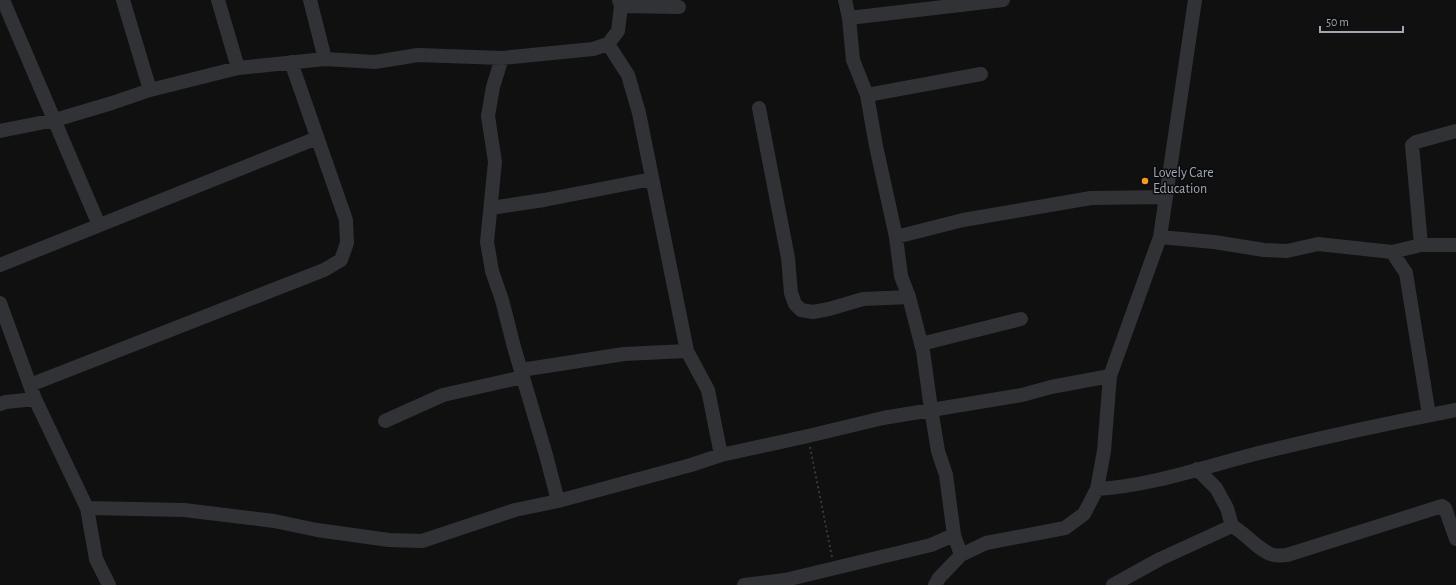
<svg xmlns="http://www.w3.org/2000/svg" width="1456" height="585" font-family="'Alegreya Sans',sans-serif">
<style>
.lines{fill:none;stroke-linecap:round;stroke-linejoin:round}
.path{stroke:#37393d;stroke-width:2;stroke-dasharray:2 3;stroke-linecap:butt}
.minor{stroke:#313236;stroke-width:14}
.poi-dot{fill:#f9991f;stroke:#0b0b0c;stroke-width:1.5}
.labels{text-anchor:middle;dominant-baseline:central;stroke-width:3;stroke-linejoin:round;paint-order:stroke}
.poi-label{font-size:14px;fill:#a0a8b3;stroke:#0b0b0c;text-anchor:start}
</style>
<rect width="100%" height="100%" fill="#101011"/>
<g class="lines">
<path class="path" d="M810,447l22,110"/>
<path class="minor" d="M3,0l96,225
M123,0l27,90
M218,0l20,68
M310,0l15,59
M845,0l4,18 4,42 14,35 9,51 20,91 5,39 8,21 14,54 8,58 7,42 8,24 8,60 7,20
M621,6l58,1
M849,18l154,-18
M608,44l20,31 11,38 48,238 21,39 13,65
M502,58l-9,29 -5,29 7,46 -8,80 5,29 10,29 12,47 32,108 12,46
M867,95l114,-21
M759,108l29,150 3,35 4,11 6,6 12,2 16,-3 34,-10 46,-2
M0,131l55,-11 57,-17 38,-13 88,-22 87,-9 50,3 43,-7 84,3 91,-9 15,-5 10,-13 3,-25 -2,-6
M491,208l53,-8 108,-21
M896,237l67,-17 128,-22 75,-1
M1160,237l54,5 50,8 23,1 31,-7 74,8 29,-7h35
M1421,245l-9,-100 4,-3 40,-11
M1392,252l14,21 23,142
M0,265l317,-127
M0,303l35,96 52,109 9,51 13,26
M921,344l100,-25
M521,370l103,-16 63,-3
M30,385l294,-115 17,-10 6,-17 -1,-23 -55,-158
M0,404l6,-2 29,-3
M385,421l58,-26 80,-18
M1197,469l19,19 11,20 5,18
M1097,489c52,-3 104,-21 154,-34 68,-17 137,-32 205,-45
M87,508l97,2 90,11 43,9 72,10 33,1 93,-31 43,-9 133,-36 30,-10 87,-19 75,-18 139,-23 29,-8 59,-11
M744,585l41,-5 146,-35 23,-10
M935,585l4,-7 22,-23 25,-12 79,-15 19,-14 13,-25 7,-38 6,-75 50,-139 35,-237
M1113,585l47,-26 72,-33c14,7 27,26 42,29 4,1 9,0 13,0l155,-49 3,2 11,31"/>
</g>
<circle class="poi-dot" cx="1145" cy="181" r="4"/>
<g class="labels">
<g class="poi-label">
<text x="1153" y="173">Lovely Care<tspan x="1153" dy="16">Education</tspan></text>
</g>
</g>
<path d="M1320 26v6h83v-6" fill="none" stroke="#a0a8b3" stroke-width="2"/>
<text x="1326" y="26" font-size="12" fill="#a0a8b3" stroke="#0b0b0c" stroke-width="3" paint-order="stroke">50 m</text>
</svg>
